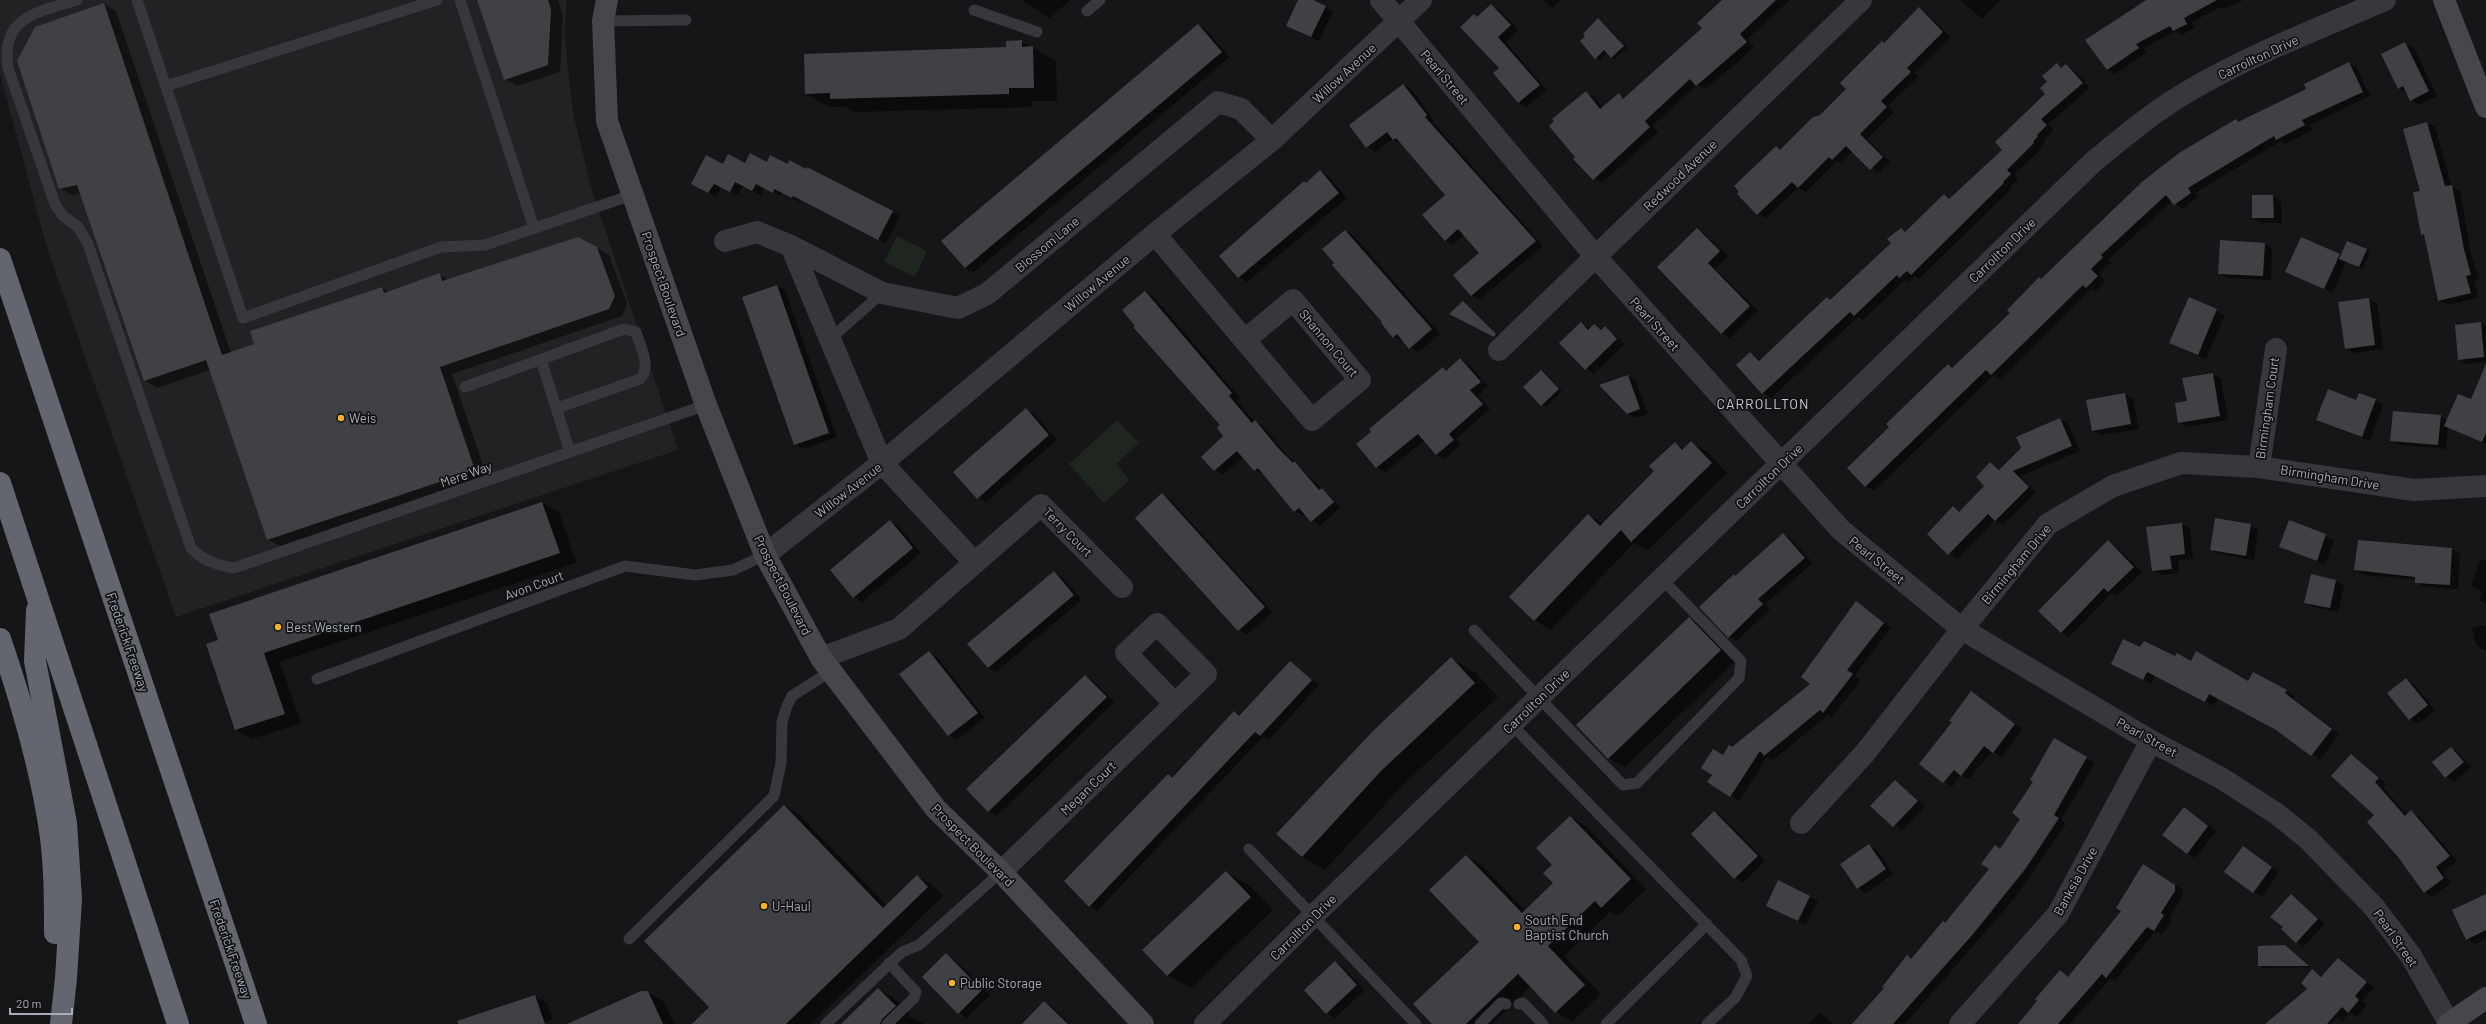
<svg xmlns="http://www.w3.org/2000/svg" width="2486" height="1024" font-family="Barlow,sans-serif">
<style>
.built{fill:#222225}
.green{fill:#1e261f}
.shadow{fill:#0007}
.building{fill:#404145}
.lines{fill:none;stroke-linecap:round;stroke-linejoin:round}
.lane{stroke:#37383d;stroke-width:11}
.street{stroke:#37383d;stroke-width:22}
.secondary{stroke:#45474d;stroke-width:22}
.highway{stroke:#63666e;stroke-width:22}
.poi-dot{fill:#f2b134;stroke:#111113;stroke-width:1.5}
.labels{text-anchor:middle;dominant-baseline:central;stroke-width:3.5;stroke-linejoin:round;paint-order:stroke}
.street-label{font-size:13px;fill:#a8adb8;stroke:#111113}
.poi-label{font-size:13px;fill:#a8adb8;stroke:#111113;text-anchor:start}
.neighbourhood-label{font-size:14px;letter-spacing:1px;fill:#c9ccd4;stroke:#111113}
</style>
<rect width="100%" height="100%" fill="#161618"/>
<path class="built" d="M0,0h567l-3,33 9,80 18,74 87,263 -502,167 -129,-369 -47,-174z"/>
<path class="green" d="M897,236l30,15 -12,26 -31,-15z
M1117,420l22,23 -23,21 14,16 -26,23 -35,-39z"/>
<path class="shadow" d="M478,0h80l5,17 -3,55 -43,14 -12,-7z
M1022,0h49l-22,18z
M1299,0h12l22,11 -14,30 -24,-11z
M1542,0h19l-8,8z
M1723,0h67l-43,39 7,8 -16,15 -33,27 -8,-4 -45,41 6,6 -56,51 -8,-4 -18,-22 10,-64 8,4 9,11 16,-13 6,4 78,-71z
M1960,0h41l-19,19z
M2148,0h96l-21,9 -3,-2 -28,15 3,6 -13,7 -6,-4 -33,17 3,5 -31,21 -8,-4 -20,-30 45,-32z
M104,4l12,7 115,342 24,-9 127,-56 7,4 51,-17 9,5 147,-33 13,8 18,48 -5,13 -170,58 35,103 -207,69 -13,-7 -57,-169 -53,18 -12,-7 -64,-188 -9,2 -12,-7z
M1491,5l9,5 18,20 -12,12 41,48 -21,17 -8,-5 -44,-87 4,3z
M1919,9l8,4 23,24 -36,36 4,4 -30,29 6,6 -27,27 23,23 -12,11 -25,-22 -13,12 -3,-2 -31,31 -8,-4 -32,30 -8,-4 18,-67 6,3 38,-35 27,-26 38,-46z
M1599,19l28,29 -12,11 -7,-7 -8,8 -4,-2z
M1198,25l8,5 24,27 -256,215 -9,-4z
M1021,41l35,20 1,40h-25v6l-178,5 -9,-5h-15l-24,-13 201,-46z
M2405,43l9,5 23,48 -18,9 -8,-5 -4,-7 -8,-5z
M2349,63l8,5 13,28 -60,29 3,5 -28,14 -4,-3 -86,52 3,4 -15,12 -11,-8 -64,59 3,2 -12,12 6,7 -10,11 -4,-3 -91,90 -6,-4 -120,116 -8,-5 -18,-18 101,-103 5,3 57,-55 31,-33 194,-160 4,3 67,-34z
M2057,64l6,4 3,-3 8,5 16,18 -42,36 6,6 -10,10 2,1 -6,6 2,1 -28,27 4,4 -8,8 2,1 -93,91 -4,-3 -7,6 -3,-2 -42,40 -5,-3 -87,81 -8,-5 -13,-40 11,7 66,-62 4,3 61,-58 9,-14 5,3 39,-37 5,4 53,-49 44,-56 1,-12z
M1404,85l8,5 22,30 -2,1 111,125 -64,54 -8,-5 9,-42 -16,-18 -11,10 -8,-5 2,-45 -45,-51 -9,-5 -18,13 -8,-5 -17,-21z
M2427,123l8,4 17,60 8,4 11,63 8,25 -5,1 4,18 -31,7 -8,-5 -14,-64 -3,-2v-42z
M767,163l40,7 93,46 -14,27 -85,-43 -1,2 -17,-9 -2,3 -17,-8 -3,7 -18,-9 -5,9 -16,-8 -6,10 -16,-8 24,-24z
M1320,172l8,4 19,22 -100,84 -8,-5 -19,-21 84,-74 3,1z
M2253,196h20l8,5 1,22h-21l-8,-5z
M1697,229l8,5 23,22 -13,13 43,42 -28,27 -8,-5 -64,-66z
M1346,231l8,5 86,98 -22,18 -15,-12 -1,2 -8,-5 -10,-15z
M2264,244l8,4 -1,32 -44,-2 -8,-5z
M2366,250l4,2 -7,17 -17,-8 -13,32 -46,-21 52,-18z
M777,286l8,4 52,147 -34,12 -8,-5z
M1146,293l8,4 86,101 -4,2 19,22 8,4 24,29 54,52 -21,19 -15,-12 -2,1 -8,-4 -31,-37 -9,-4 -12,-13 -20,18 -8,-5 10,-34 -3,-11 -87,-98z
M2189,299l36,16 -19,44 -35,-16z
M2368,299l9,4 6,46 -29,4 -8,-4z
M1463,302l36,35 -1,1 -47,-24z
M2481,323l5,3v36l-19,2 -8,-5z
M1581,324l9,5 5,-4 8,5 2,-3 20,17 -31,30 -8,-5z
M1460,359l8,5 20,22 -10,9 12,14 -34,30 5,6 -16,14 -8,-4 -12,-15 -40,32 -8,-5 66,-98 4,2z
M1541,371l21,20 -16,16 -4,-2z
M2212,374l9,5 7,41 -41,7 -8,-5 9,-20z
M1628,376l8,5 12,33 -13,4 -8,-5z
M2486,381v63l-38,-17 -2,22 -46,-4 -8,-4 48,-25 8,5 24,-21z
M2125,394l8,5 6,30 -38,6 -8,-4z
M2375,400l8,5 -13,36 -53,-21 39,-19z
M1026,409l8,5 23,26 -71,62 -8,-4z
M2060,419l8,5 12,27 -60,25 16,16 -33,33 -8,-5 -38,39 -29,-25 26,-26 7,4 25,-26 5,-23 10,7z
M1691,443l17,9 19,21 -79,77 -14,-7 -83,87 -17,-10 54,-105 16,9 52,-53 19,-27 9,5z
M1162,495l8,4 102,113 -25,23 -8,-5z
M542,503l17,9 17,51 -296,99 21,61 -49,16 -16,-9 -29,-85 12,-4 -9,-27z
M890,521l8,5 23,27 -59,49 -8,-5z
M2290,522l44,18 -9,25 -45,-18z
M2182,524l8,4 3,31 -15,1 1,13 -18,2 -9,-5z
M2250,525l8,5 -4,30 -35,-6 -8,-4z
M1783,534l8,5 22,24 -48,41 5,5 -33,32 -8,-4 7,-61z
M2108,541l8,5 26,26 -25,24 -5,-3 -43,44 -8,-5z
M2452,549l8,5 -2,35 -34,-2 -8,-7 -52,-5 -9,-5z
M2480,559l6,2v43l-7,-4 3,-9 -11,-5z
M1054,572l8,5 20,23 -86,72 -8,-4z
M2312,575l24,6 8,5 -6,26 -25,-5 -8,-5z
M1856,602l35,26 -36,47 6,5 -29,37 -4,-2 -55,45 -6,-3 -28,44 -30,-19 14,-26 89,-72z
M1689,618l16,10 32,32 -112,107 -17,-9z
M2486,625v25h-2l-8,-5 -4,-17z
M2141,649l51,13 56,20 38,9 8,4 -1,3 46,36 -19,26 -41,-30 -61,-32 -4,8 -59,-30 -4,8 -31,-16z
M929,652l8,5 48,61 -28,22 -8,-5 -48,-61z
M1451,659l24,13 23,25 -94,87 -79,86 -23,-13z
M1290,662l29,23 -50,55 -6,-3 -166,174 -8,-5 79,-131 5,3 61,-66 7,4z
M1085,676l8,5 21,21 -117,114 -8,-5 -21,-22z
M2406,679l8,5 21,26 -17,14 -8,-5 -22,-25z
M1979,697l43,32 -20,28 -10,-6 -23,28 -8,-4 -9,12 -32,-23z
M2055,739l40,24 -34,57 5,4 -52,75 -109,125h-51l31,-36 22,-31 5,2 33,-35 45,-55 32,-50 13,-37z
M2451,748l8,5 12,14 -17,15 -8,-5z
M2352,755l34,29 -3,3 24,28 4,-3 8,4 38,45 -14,11 8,11 -19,14 -8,-5 -25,-35 -23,-42z
M1895,781l30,25 -23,25 -30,-25z
M785,806l15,9 87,91 30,-30 16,9 10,11 -132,128h-110l10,-17z
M2184,808l32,23 -21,27 -8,-5z
M1715,812l8,5 42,44 -22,22 -8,-5z
M1570,817l16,9 60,63 -28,27 -8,-4 -46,44 37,38 -29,28 -16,-10 -25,-26 -39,38h-58l46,-82 -14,-86 16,9 44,46 28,-28 -1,-18z
M1869,845l8,5 16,24 -27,19 -8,-5z
M2251,852l28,20 -17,25 -37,-25z
M2151,870l32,20v6l-14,22 3,2 -10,15 -7,-4 -40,50 -5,-2 -40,45h-50l40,-52 10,5 53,-66z
M1226,872l24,14 23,24 -82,78 -24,-13z
M1779,882l39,19 -12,24 -31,-15z
M2291,895l34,29 -21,22 -8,-4z
M2486,895v43l-11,6 -8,-5z
M2289,949l21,18 -47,1 -4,-2z
M946,954l8,5 36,36 -23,23 -8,-5 -36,-36z
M2338,959l36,28 -12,14 5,4 -10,12 -7,-5 -8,9 -5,-4 -8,7h-63l43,-35 4,-19 10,7z
M1335,962l8,5 22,23 -30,28 -8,-5z
M878,989l15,8 17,17 -3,3h5l12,7h-81z
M648,992l16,10 10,22h-104z
M535,996l12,7 6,17 -12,4h-89z
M1044,1002l8,5 18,17h-45z
M1819,1013l8,5 7,6h-25z"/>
<path class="building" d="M477,0h71l3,9 -3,56 -44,15z
M1298,0h15l13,6 -15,31 -25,-11z
M1722,0h54l-36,34 7,8 -51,44 -6,-7 -45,42 5,6 -57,53 -20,-21 2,-2 -26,-31 5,-5 -2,-2 34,-28 14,18 19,-16 4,6 79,-71 -5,-5z
M2146,0h71l-33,18 3,6 -14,7 -3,-5 -34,18 3,4 -32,22 -22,-30z
M104,3l118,352 32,-11 -4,-13 132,-44 2,6 56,-20 2,8 136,-44 19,10 18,49 -6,13 -169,58 35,103 -208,70 -61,-180 -62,21 -67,-196 -18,4 -42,-128 18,-34z
M1491,4l20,21 -13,12 42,48 -22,18 -25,-30 6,-5 -39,-41 14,-13 3,3z
M1919,7l24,25 -36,36 4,4 -30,29 6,6 -27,27 23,23 -13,13 -24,-24 -14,14 -3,-3 -31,31 -6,-6 -35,33 -20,-21 2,-2 -5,-6 42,-40 4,4 33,-33 7,-2 26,-26 -6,-6 42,-42 2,2z
M1598,18l26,28 -13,12 -7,-8 -9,9 -15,-18 5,-5 -2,-2z
M1198,24l24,28 -257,216 -24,-27z
M1022,40v7l11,-1 1,42h-25v6l-179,5v-6l-25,1 -1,-40 202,-7v-6z
M2405,42l24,49 -19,10 -7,-15 -5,3 -17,-35z
M2349,62l14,30 -61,28 3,5 -29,15 -2,-4 -86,52 3,5 -17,12 -8,-10 -65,60 2,2 -12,12 7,7 -12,12 -3,-3 -92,90 -5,-5 -121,117 -18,-19 42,-41 -3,-3 35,-34 27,-26 4,4 58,-55 -3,-3 32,-33 2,2 102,-98 36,-28 57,-34 2,3 68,-33 -2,-5z
M2057,63l4,5 5,-4 17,19 -42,36 6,6 -10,10 1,1 -5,6 1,1 -27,27 4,4 -8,8 1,1 -93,92 -4,-4 -8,7 -2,-3 -43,41 -4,-4 -88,82 -26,-29 14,-13 9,9 68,-64 3,3 61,-57 -4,-4 14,-11 4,4 39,-38 5,5 53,-49 -7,-8 50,-48 -5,-6 7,-6 -5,-6z
M1403,84l24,31 -2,2 111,124 -65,55 -18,-21 26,-22 -21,-24 -13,12 -23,-26 23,-20 -49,-57 -3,2 -6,-8 -21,16 -17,-23z
M2427,122l18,64 7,-1 12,64 7,26 -5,1 5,17 -33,8 -14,-67 -3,1 -8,-43 7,-1 -17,-62z
M750,153l17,9 3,-7 18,9 1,-4 17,9 1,-2 86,44 -15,29 -85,-44 -1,2 -18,-9 -1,4 -17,-9 -4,7 -17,-9 -5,10 -16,-8 -6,9 -17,-9 15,-29 17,9 5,-10 17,9z
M1320,170l19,23 -101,85 -19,-22 85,-75 2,2z
M2252,195h21l1,23h-22z
M1697,228l23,23 -12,12 42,43 -29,28 -64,-67z
M1345,230l87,99 -23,20 -12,-15 -4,4 -12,-15 1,-1 -50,-57 2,-2 -12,-14z
M2301,237l39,17 -16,35 -39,-17z
M2220,240l45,3 -2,33 -45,-2z
M2347,241l20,8 -8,18 -20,-8z
M777,285l52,148 -35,12 -52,-148z
M1145,291l87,102 -3,3 23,27 3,-3 24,29 14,14 1,-2 25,29 3,-2 12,14 -23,20 -12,-14 -5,4 -36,-44 -4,3 -17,-20 -23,20 -13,-14 22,-21 -6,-8 3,-3 -87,-98 2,-1 -13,-16z
M2189,297l28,12 -19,46 -29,-12z
M2369,298l6,47 -30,4 -7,-47z
M1463,301l33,33 -2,3 -45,-23z
M1581,322l7,8 6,-6 7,6 4,-4 12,13 -32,31 -26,-27z
M2481,322l3,35 -26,3 -3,-35z
M1460,358l21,24 -11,8 13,14 -34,30 5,6 -18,15 -18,-21 -42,34 -20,-24 15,-12 -2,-3 44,-37 30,-25 3,4z
M2486,364v69l-4,9 -38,-16 14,-32 13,5z
M1541,370l18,19 -18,17 -18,-19z
M2213,373l7,43 -42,7 -3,-20 12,-2 -5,-23z
M1628,375l12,34 -13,5 -28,-29z
M2328,389l28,11 3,-7 17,6 -14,38 -46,-17z
M2125,393l6,31 -39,7 -6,-31z
M1026,408l23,27 -72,64 -24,-27z
M2393,411l48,4 -3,30 -48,-4z
M2060,418l12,28 -59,25 16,16 -34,34 -7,-7 -40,41 -21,-21 26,-28 6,6 25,-26 -8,-9 14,-15 9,8 22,-22 -5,-11z
M1691,441l21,22 -81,79 -10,-12 -87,91 -25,-24 79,-83 12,12 54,-55 -5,-5 26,-24 7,8z
M1162,493l103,114 -27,24 -103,-113z
M542,502l18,51 -296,100 21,61 -50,16 -29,-86 12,-4 -9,-26z
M2215,518l36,6 -5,32 -36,-6z
M890,520l23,28 -60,50 -23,-28z
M2289,520l37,14 -9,27 -38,-14z
M2182,523l3,31 -15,2 2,13 -20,2 -6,-44z
M1783,533l22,25 -47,41 5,5 -35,34 -29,-31 35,-33 1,2z
M2108,540l26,27 -26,25 -4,-4 -43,45 -23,-22z
M2358,540l94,8 -2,37 -35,-2v-6l-61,-7z
M1054,571l20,24 -86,73 -21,-24z
M2311,574l25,6 -6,28 -26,-5z
M1856,601l28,22 -37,47 6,4 -30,39 -3,-3 -56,46 -4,-5 -30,46 -23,-15 5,-7 -11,-7 12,-19 10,6 6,-10 3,2 78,-63 -9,-7z
M1689,617l32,33 -113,109 -32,-34z
M2123,639l17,8 4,-6 31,15 2,-3 14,8 5,-10 52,30 5,-9 34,18 -2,3 47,36 -21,27 -35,-26 -67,-36 -4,8 -58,-30 -4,8 -32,-16z
M929,651l49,62 -30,23 -49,-62z
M1451,657l24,26 -94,88 -79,86 -26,-23 97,-103z
M1290,661l22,19 -52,56 -5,-4 -166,175 -25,-26 104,-107 4,4 62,-67 5,5z
M1085,675l22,22 -119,115 -22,-23z
M2406,678l22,27 -19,15 -22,-27z
M1971,691l44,33 -22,29 -9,-7 -23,30 -7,-6 -11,13 -24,-19 33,-42 -3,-1z
M2054,738l33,19 -33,58 5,3 -33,50 -52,65 -81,91h-41l32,-36 -2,-1 25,-32 4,4 32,-38 2,2 44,-54 -8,-5 14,-19 5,4 20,-30 -8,-6 21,-31 -3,-2z
M2451,747l13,15 -19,16 -13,-16z
M2351,754l28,24 -4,4 30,34 6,-6 39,46 -14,11 8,11 -20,15 -26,-36 -31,-35 7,-7 -43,-39z
M1895,780l23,21 -25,26 -23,-21z
M784,805l99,103 34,-33 11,12 -142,137h-94l17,-17 -65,-66z
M2184,807l24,19 -21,28 -25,-19z
M1714,811l44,45 -24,23 -43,-45z
M1570,816l61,63 -30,29 -6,-7 -47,45 37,39 -30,28 -37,-39 -52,50h-34l-19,-20 66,-62 -50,-52 37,-35 56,58 31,-30 -10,-10 9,-8 -16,-17z
M1869,844l17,25 -29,20 -17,-25z
M2243,846l29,21 -19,26 -29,-21z
M2143,864l32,21v6l-14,22 3,2 -10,16 -7,-4 -41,51 -4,-4 -44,50h-40l19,-23 -2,-2 25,-29 8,7 53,-66 -5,-3z
M1226,871l25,26 -84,79 -25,-26z
M1778,880l32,16 -12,25 -32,-15z
M2291,894l27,25 -22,24 -15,-14 2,-2 -13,-10z
M2486,894v36l-20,10 -14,-30z
M2285,945l24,21h-51v-20z
M946,953l36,37 -24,24 -36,-37z
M2338,958l29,24 -12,14 4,4 -11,13 -6,-6 -15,17h-62l42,-35 -6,-6 11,-14 9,8z
M1335,961l22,24 -31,29 -22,-24z
M878,988l18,18 -14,13 -2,5h-39z
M641,991h7l15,33h-96z
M535,995l10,29h-87l-1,-3z
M1044,1001l24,23h-46z"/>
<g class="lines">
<path class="lane" d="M77,0c-38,12 -77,16 -69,68l47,136 8,12 15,11 10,17 103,304c12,13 26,17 43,20l472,-163
M137,0l106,318 198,-71 44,-2 147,-50
M460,0l74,228
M974,10l63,22
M1087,11l13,-11
M603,21l83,-1
M166,86l271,-86
M829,340l53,-47
M541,360l29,92
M465,387l159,-58 12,3c4,14 16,35 4,47l-83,29
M1474,630l149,155 14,-2 102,-105 2,-17 -79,-82
M317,679l308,-113 70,9 38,-5 32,-15
M1512,725l229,235 6,16 -12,22 -28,26
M1249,849l167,175
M629,939l145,-143 7,-33 1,-41 5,-16 5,-10 39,-25
M1519,1004l4,-1 20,21
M826,1024l76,-72 17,-7 82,-73
M887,1024l27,-26 2,-6 -27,-29
M1480,1024l21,-21 5,1
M1606,1024l101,-100"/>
<path class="street" d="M1381,0l215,257 245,273 121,99 189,112 70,37 56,36 31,25 66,68 37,49 38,67
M1155,234l157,186 48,-40 -67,-80 -48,40
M725,241l32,-9 34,14 91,47 76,15 29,-14 231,-192 23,7 31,31
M791,246l91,217 93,100
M1499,350l362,-350
M2259,467l17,-118
M765,555l117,-92 273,-229 117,-94 149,-140
M821,658l78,-29 142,-124 81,82
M1801,823l64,-70 97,-124 86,-105 65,-38 68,-23 78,4 155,23 72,-4
M1001,872l205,-198 -49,-50 -31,29 49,51
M1205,1024l109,-109 778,-752c30,-25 61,-51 95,-71 62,-37 131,-63 198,-92
M1960,1024l98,-110 93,-173"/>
<path class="secondary" d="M607,0l-4,21 4,100 99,284 59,150 56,103 115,151 65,63 142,152
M2444,0l42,107
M2448,1024l38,-26"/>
<path class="highway" d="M0,259l256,765
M0,483l178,541
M37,610l-2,51 31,162 5,76 -5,79 -5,46
M0,639c21,61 39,122 49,185 6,36 6,73 6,109"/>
</g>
<g class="poi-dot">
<circle cx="341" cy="418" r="4"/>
<circle cx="278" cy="627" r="4"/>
<circle cx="764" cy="906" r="4"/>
<circle cx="1517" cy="927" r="4"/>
<circle cx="952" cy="983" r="4"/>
</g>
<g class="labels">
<g class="street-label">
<text transform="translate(2258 57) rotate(-25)">Carrollton Drive</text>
<text transform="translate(1344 73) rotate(-43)">Willow Avenue</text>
<text transform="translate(1445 77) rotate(50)">Pearl Street</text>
<text transform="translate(1680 175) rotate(-44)">Redwood Avenue</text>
<text transform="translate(1047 244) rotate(-40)">Blossom Lane</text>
<text transform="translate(2002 250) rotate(-44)">Carrollton Drive</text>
<text transform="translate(1097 283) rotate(-40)">Willow Avenue</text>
<text transform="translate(664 284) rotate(71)">Prospect Boulevard</text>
<text transform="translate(1655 324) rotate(48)">Pearl Street</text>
<text transform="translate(1329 343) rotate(50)">Shannon Court</text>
<text transform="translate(2267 408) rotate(-82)">Birmingham Court</text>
<text transform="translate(466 474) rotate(-19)">Mere Way</text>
<text transform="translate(1769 476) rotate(-44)">Carrollton Drive</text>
<text transform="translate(2330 477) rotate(9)">Birmingham Drive</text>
<text transform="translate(848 490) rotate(-38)">Willow Avenue</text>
<text transform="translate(1068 532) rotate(45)">Terry Court</text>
<text transform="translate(1877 560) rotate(39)">Pearl Street</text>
<text transform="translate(2016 564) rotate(-50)">Birmingham Drive</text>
<text transform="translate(534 585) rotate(-20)">Avon Court</text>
<text transform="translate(783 585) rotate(63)">Prospect Boulevard</text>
<text transform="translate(128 642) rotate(71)">Frederick Freeway</text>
<text transform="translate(1536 701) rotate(-44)">Carrollton Drive</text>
<text transform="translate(2147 737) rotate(29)">Pearl Street</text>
<text transform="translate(1088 788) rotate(-44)">Megan Court</text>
<text transform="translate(973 845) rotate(45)">Prospect Boulevard</text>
<text transform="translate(2075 881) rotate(-61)">Banksia Drive</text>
<text transform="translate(1303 927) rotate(-45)">Carrollton Drive</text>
<text transform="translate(2396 938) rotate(55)">Pearl Street</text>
<text transform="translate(231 949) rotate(71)">Frederick Freeway</text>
</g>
<g class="poi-label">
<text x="349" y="418">Weis</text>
<text x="286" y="627">Best Western</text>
<text x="772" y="906">U-Haul</text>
<text x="1525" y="920">South End<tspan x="1525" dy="15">Baptist Church</tspan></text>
<text x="960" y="983">Public Storage</text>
</g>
<g class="neighbourhood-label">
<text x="1763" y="403">CARROLLTON</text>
</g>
</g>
<path d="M10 1008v6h62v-6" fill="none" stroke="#a8adb8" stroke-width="2"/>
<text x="16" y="1008" font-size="12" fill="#a8adb8" stroke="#111113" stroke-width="3" paint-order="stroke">20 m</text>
</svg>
